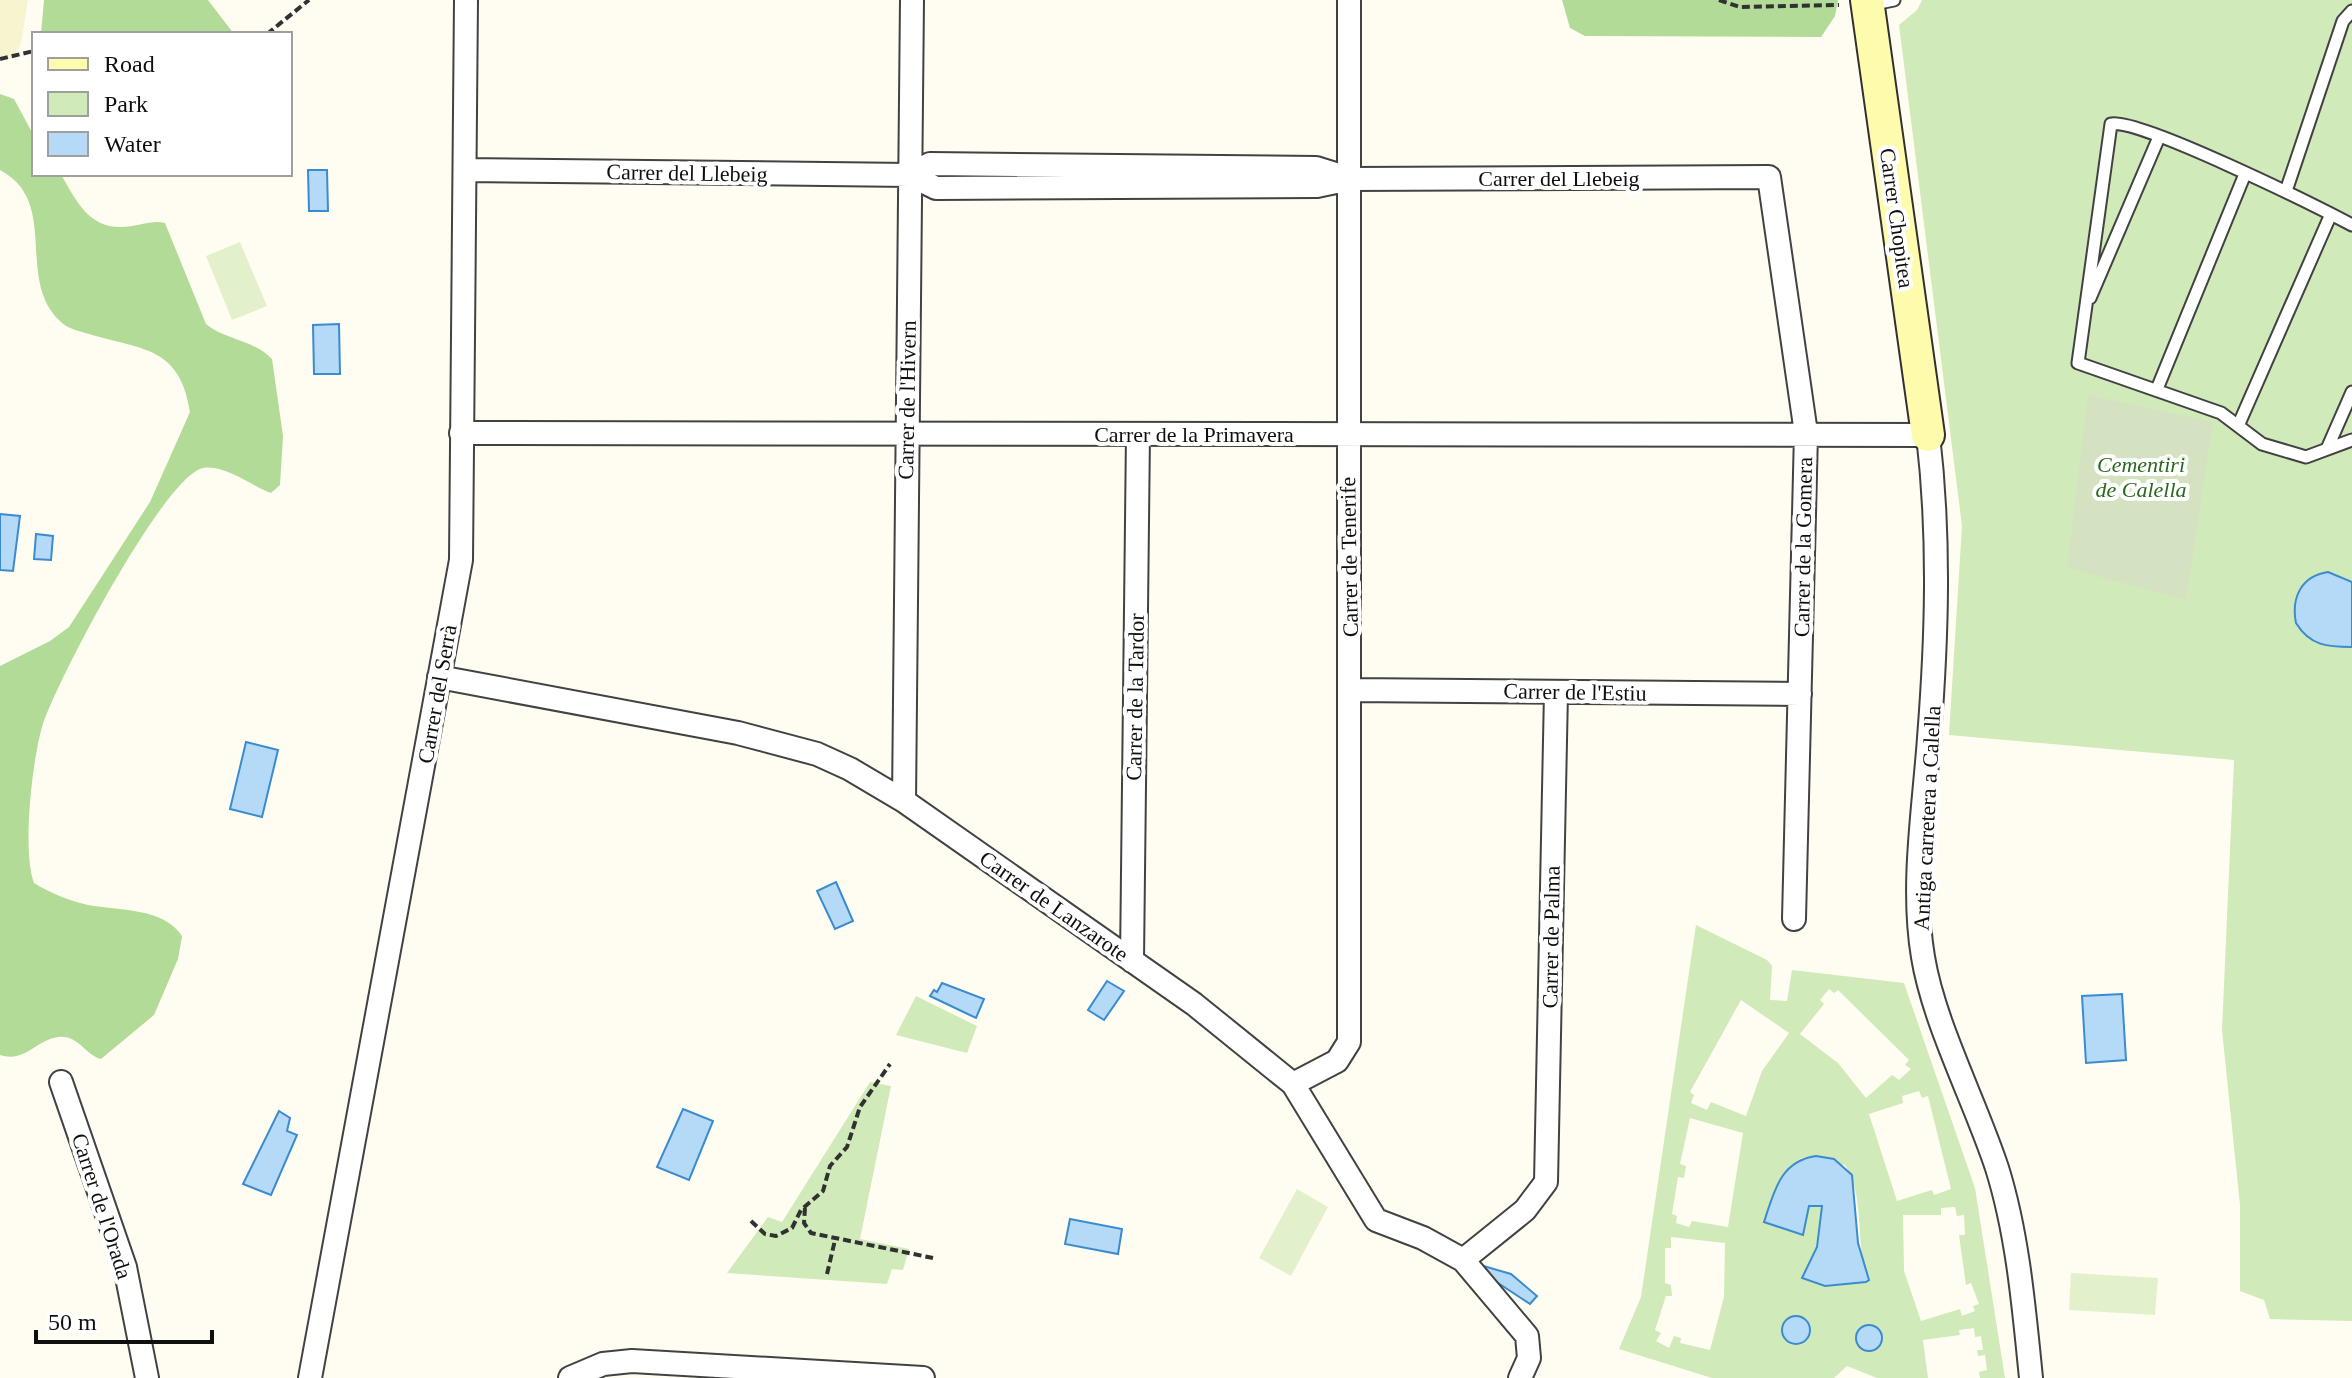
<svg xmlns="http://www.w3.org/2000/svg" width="2352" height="1378" font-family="'Times New Roman',serif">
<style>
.farmland{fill:#f6f5d0}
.green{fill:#d0eab9;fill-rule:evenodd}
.forest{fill:#b3db98}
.cemetery{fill:#d5e2c1}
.pitch{fill:#e2f1cb}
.water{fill:#b5daf7;stroke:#3a8bcf;stroke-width:2}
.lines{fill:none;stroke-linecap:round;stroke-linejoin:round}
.lane-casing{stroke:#424242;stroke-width:15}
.street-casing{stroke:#424242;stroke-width:26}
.secondary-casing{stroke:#313131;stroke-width:36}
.path{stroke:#313131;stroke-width:4;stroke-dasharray:8 4;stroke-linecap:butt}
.lane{stroke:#fff;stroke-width:11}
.street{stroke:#fff;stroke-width:22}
.secondary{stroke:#fffbac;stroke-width:32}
.labels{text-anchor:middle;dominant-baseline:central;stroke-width:8;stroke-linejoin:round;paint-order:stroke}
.street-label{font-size:22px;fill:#0f0f0f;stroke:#fff}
.park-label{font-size:22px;font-style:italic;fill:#29681d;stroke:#fff}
</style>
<rect width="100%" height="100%" fill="#fffdf1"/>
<path class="farmland" d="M0,0h28l-7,44 -9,15h-12z"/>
<path class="green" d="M1922,0h430v1321l-82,-2 -6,-19 -24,-9v-86l-18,-175 12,-270 -285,-25 13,-209 -63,-501 18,-15z
M1696,925l71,35 5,6 -2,34 17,1 5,-31 112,13 71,205 30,190h-25l-1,-6 8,-2 -2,-15 -7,1 -1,-6h6l-2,-14 -6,1 -1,-9 -15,2 1,5 -37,5 5,38h-51l-30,-12 -13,12h-122l-93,-29 22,-52zM1829,989l5,4 4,-3 71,70 -4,5 6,4 -12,11 -7,-5 -26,23 -28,-35 -38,-29 24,-30 -4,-4zM1741,1000l48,33 -27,38 -16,45 -35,-14 -4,8 -16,-7 3,-8 -4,-3zM1919,1091l3,7 6,-2 23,93 -17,6 -2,-5 -35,11 -28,-87 34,-11 -1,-7zM1690,1118l53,15 -15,94 -36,-6 -3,6 -13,-4 1,-7 -5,-2 6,-37 6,1 2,-12 -6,-2zM1801,1158l44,7c20,27 10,80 23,115l-65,-2 14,-31 6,-41h-14l-7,28 -31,-32 10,-26zM1955,1207l2,9 7,-1 1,20h-6l7,50 5,-2 8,21 -6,2 2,5 -13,5 -2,-7 -39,12 -17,-50 -1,-56h38v-7zM1671,1237l54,6 -1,54 -14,53 -30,-7 1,-5 -7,-2 -5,12 -13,-7 5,-8 -6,-3 11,-34h6l-1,-11 -6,-2v-35h6z
M916,996l61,30 -10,27 -71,-18z
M870,1082l21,4 -31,153 49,10 -6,21 -11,-1 -5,15 -160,-11 41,-56 14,5z"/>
<path class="forest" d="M44,0h164l26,34h-193z
M1562,0h276l-3,16 -14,21 -236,-1 -15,-8z
M0,94l14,5 20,37v38h27c17,31 31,59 71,52 12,-2 22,-6 33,-3l41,101c19,16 49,16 66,35l11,77 -3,49 -9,8c-19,-7 -47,-29 -68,-25 -39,8 -148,216 -161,259 -10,36 -20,123 -8,156 16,10 36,18 54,22 31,6 75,2 94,31l-4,23 -24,56 -53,44c-16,-4 -23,-25 -43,-22 -22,3 -33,26 -58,18v-389l50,-25 19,-14 81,-125 40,-90c-10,-66 -48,-62 -101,-78 -10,-3 -21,-5 -28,-12 -47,-42 0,-120 -61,-152z"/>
<path class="cemetery" d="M2088,395l125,27 -27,178 -119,-32z"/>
<path class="pitch" d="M240,242l27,64 -35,14 -26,-64z
M1297,1189l31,18 -37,69 -32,-18z
M2071,1273l87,5 -3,37 -86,-5z"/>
<path class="water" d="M308,170h19l1,41h-19z
M339,324l1,50h-26l-1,-49z
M0,514l20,2 -7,55 -13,-1z
M36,534l17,2 -2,24 -17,-1z
M2328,572l24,10v65c-24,0 -42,-1 -56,-24 -5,-25 5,-47 32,-51z
M246,742l32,8 -16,67 -32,-8z
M836,882l17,39 -18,8 -18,-38z
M1107,981l17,10 -20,29 -16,-10z
M942,983l42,16 -8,19 -46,-22 4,-6 3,2z
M2122,994l4,66 -40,3 -4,-67z
M683,1109l30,12 -24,59 -32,-13z
M279,1111l11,7 -3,13 10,4 -26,60 -28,-11z
M1816,1156l18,3 18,16 6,68 11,37 -3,2 -41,4 -23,-8 15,-31 5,-41h-13l-6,29 -39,-13c10,-30 16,-61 52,-66z
M1070,1219l52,10 -4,25 -53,-10z
M1463,1260l48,14 26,22 -7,8z
M1782 1330a14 14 0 1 1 28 0a14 14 0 1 1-28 0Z
M1856 1338a13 13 0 1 1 26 0a13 13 0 1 1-26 0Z"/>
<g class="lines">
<g class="lane-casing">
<path id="lane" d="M1869,5l25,-5
M2286,191l57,-170 9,-10
M2352,225c-34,-18 -215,-108 -241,-101l-33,239 143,50 41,31 44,13 46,-17
M2090,298l69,-161
M2157,389l88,-215
M2238,426l93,-212
M2327,449l25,-57"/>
</g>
<g class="street-casing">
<path id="street" d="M465,170l445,5 26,13 381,-2 33,-7 419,-2 37,256 -12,486
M910,175l20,-11 386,4 32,10
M461,433l1467,2c12,102 9,201 1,303 -5,71 -18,148 -6,219 11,67 52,144 74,211 21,67 27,141 34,210
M439,677l299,56 79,21 33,15 54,32 290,203 99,80 83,136 47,18 40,22 62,-50 21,-28 10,-490
M1351,690l449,4
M904,801l8,-801
M1132,961l6,-527
M61,1082l64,185 22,111
M1293,1084l44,-23 12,-19v-1042
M1463,1260l64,76 2,22 -9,20
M310,1378l151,-818 5,-560
M570,1378l33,-14 29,-3 291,17"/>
</g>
<g class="secondary-casing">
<path id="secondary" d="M1867,0l61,435"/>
</g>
<path class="path" d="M1719,0l21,7 99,-2
M130,34h5
M267,34l42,-34
M0,59l34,-8
M805,1208l-1,15 7,10 122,25
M751,1221l14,13 11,2 16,-8 9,-18 22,-19 7,-25 17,-19 13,-40 30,-43
M827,1274l8,-34"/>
<use href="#lane" class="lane"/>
<use href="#street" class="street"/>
<use href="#secondary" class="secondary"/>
</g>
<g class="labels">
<g class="street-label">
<text transform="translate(687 173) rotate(1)">Carrer del Llebeig</text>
<text x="1559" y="178">Carrer del Llebeig</text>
<text transform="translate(1897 218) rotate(82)">Carrer Chopitea</text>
<text transform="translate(907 400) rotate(-89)">Carrer de l'Hivern</text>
<text x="1194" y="434">Carrer de la Primavera</text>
<text transform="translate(1803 547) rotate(-89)">Carrer de la Gomera</text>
<text transform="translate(1349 557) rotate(-91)">Carrer de Tenerife</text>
<text transform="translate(1575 692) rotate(1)">Carrer de l'Estiu</text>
<text transform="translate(437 694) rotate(-80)">Carrer del Serrà</text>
<text transform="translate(1135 697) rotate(-89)">Carrer de la Tardor</text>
<text transform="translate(1927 818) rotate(-87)">Antiga carretera a Calella</text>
<text transform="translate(1054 906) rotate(35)">Carrer de Lanzarote</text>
<text transform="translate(1551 937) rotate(-89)">Carrer de Palma</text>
<text transform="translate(102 1206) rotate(72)">Carrer de l'Orada</text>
</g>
<g class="park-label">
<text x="2141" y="464">Cementiri<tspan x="2141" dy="25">de Calella</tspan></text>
</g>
</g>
<rect x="32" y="32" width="260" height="144" fill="#ffffff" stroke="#9f9f9f" stroke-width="2"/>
<rect x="48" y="58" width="40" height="12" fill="#fffbac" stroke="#9f9f9f" stroke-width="2"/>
<text x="104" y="72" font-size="24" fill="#0f0f0f">Road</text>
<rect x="48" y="92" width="40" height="24" fill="#d0eab9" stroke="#9f9f9f" stroke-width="2"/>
<text x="104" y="112" font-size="24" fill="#0f0f0f">Park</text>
<rect x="48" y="132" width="40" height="24" fill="#b5daf7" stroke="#9f9f9f" stroke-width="2"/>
<text x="104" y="152" font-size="24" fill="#0f0f0f">Water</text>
<path d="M36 1330v12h176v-12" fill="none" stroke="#0f0f0f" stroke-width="4"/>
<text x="48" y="1330" font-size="24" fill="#0f0f0f" stroke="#ffffff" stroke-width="6" paint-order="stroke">50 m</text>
</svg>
